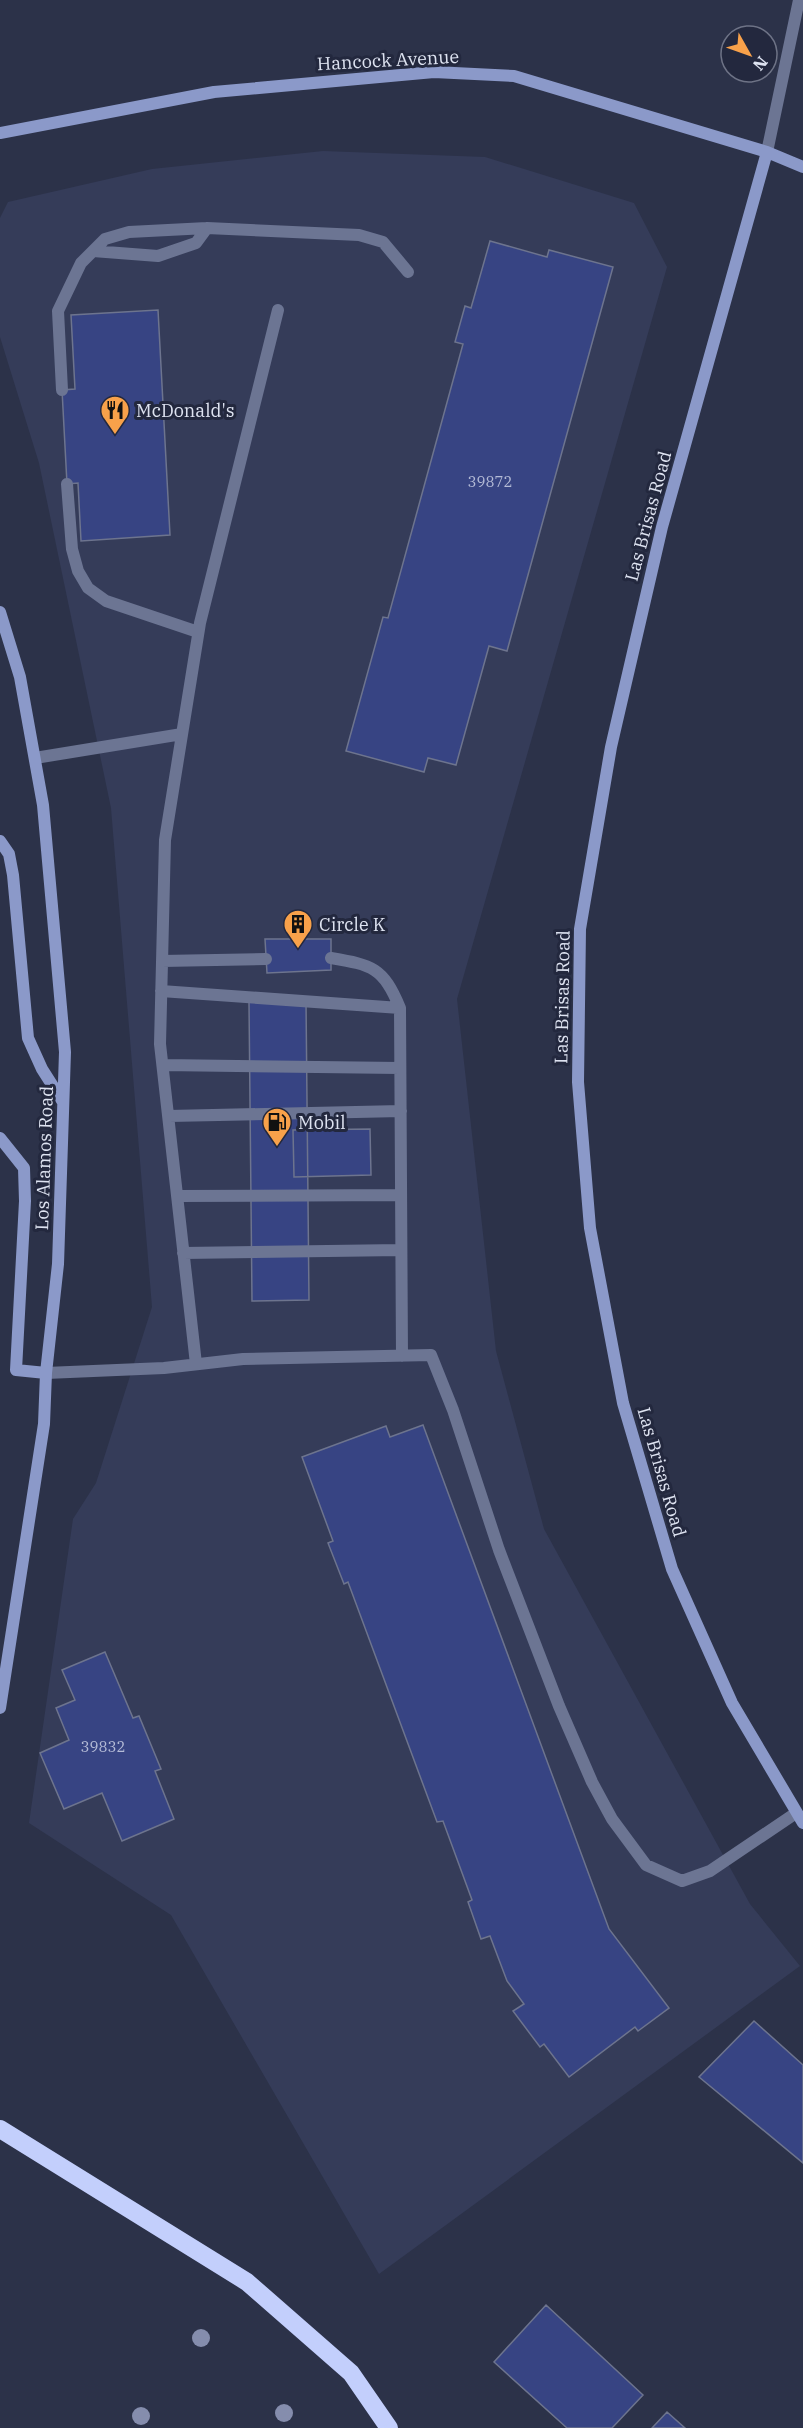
<svg xmlns="http://www.w3.org/2000/svg" width="803" height="2428" font-family="'IBM Plex Serif',serif">
<style>
.built{fill:#353c59}
.building{fill:#374483;stroke:#6d748e;stroke-width:1.5}
.lines{fill:none;stroke-linecap:round;stroke-linejoin:round}
.lane{stroke:#6c7593;stroke-width:12}
.street{stroke:#6c7593;stroke-width:12}
.secondary{stroke:#8b99c9;stroke-width:12}
.highway{stroke:#c3cffc;stroke-width:18}
.tree{fill:#858dad}
.labels{text-anchor:middle;dominant-baseline:central;stroke-width:6;stroke-linejoin:round;paint-order:stroke}
.number-label{font-size:15px;fill:#b4bbd6}
.street-label{font-size:18px;fill:#dee3f1;stroke:#23283e}
.poi-label{font-size:18px;fill:#dee3f1;stroke:#23283e;text-anchor:start}
</style>
<rect width="100%" height="100%" fill="#2c3249"/>
<path class="built" d="M323,151l162,6 149,46 33,64 -210,732 39,352 48,178 206,375 50,62 -421,308 -208,-359 -142,-92 44,-304 23,-36 56,-176 -41,-499 -72,-345 -39,-126v-119l8,-16 144,-33z"/>
<path class="building" d="M490,241l57,16 2,-7 64,17 -106,384 -18,-5 -33,119 -28,-7 -4,14 -78,-21 37,-134 5,1 75,-274 -8,-2 10,-36 6,2z
M158,310l12,225 -89,6 -3,-58 -11,1 -5,-94 13,-1 -4,-74z
M265,939h66v31l-64,3z
M306,1001l3,299 -57,1 -3,-299z
M370,1129l1,46 -77,2 -1,-47z
M423,1425l186,504 60,79 -31,23 -3,-4 -66,50 -25,-33 -4,3 -27,-36 11,-7 -17,-23 -17,-45 -9,3 -13,-37 4,-2 -29,-79 -6,1 -89,-240 -4,2 -16,-41 5,-2 -31,-84 84,-31 4,11z
M105,1652l28,66 6,-2 22,53 -6,2 19,48 -52,22 -20,-48 -38,16 -24,-56 29,-13 -13,-32 19,-8 -13,-30z
M754,2021l49,44v98l-104,-86z
M546,2305l97,90 -31,33h-45l-73,-66z
M667,2412l18,16h-33z"/>
<g class="lines">
<path class="lane" d="M93,251l65,5 38,-13 11,-15
M62,390l-4,-79 23,-48 24,-24 24,-7 78,-4 152,7 24,7 25,30
M67,484l5,65 6,22 10,17 18,13 92,31
M35,758l147,-24
M331,958c41,7 52,9 69,50
M162,961l104,-2
M161,991l239,17 2,348
M163,1065l237,3
M169,1116l232,-5
M177,1196l224,-1
M183,1253l218,-3
M196,1364l-36,-320 5,-204 35,-217 78,-313
M46,1373l118,-5 79,-9 188,-4 22,55 46,140 60,156 33,76 20,37 34,46 36,16 28,-10 86,-58"/>
<path class="street" d="M767,152l32,-152"/>
<path class="secondary" d="M0,133l214,-41 220,-20 80,4 253,76 36,15
M767,152l-105,375 -51,220 -31,182 -2,153 12,146 33,175 49,166 60,134 71,120
M0,612l20,65 23,128 22,247 -7,212 -12,109 -2,51 -44,284
M0,841l9,13 4,21 15,163 14,31 21,33
M0,1138l24,30 1,33 -9,169 30,3"/>
<path class="highway" d="M0,2129l247,153 104,91 38,55"/>
</g>
<g class="tree">
<circle cx="201" cy="2338" r="9"/>
<circle cx="284" cy="2413" r="9"/>
<circle cx="141" cy="2416" r="9"/>
</g>
<defs>
<g id="restaurant-pin" transform="scale(1.5)"><path d="M0 17L-7.5 6A9.5 9.5 0 1 1 7.5 6Z" fill="#f8a14a" stroke="#23283e"/><path d="M-5-6h1v4h1v-4h1v4h1v-4h1v5L-1.5 .5V6h-2V.5L-5-1ZM5-6V6H3V1.5H1.5Q1.5-4 5-6Z" fill="#111"/></g>
<g id="building-pin" transform="scale(1.5)"><path d="M0 17L-7.5 6A9.5 9.5 0 1 1 7.5 6Z" fill="#f8a14a" stroke="#23283e"/><path d="M-4-6H4V6H1V3H-1V6H-4ZM-2.5-4.3h1.7v1.8h-1.7ZM.8-4.3h1.7v1.8H.8ZM-2.5-1h1.7V.8h-1.7ZM.8-1h1.7V.8H.8Z" fill="#111"/></g>
<g id="fuel-pin" transform="scale(1.5)"><path d="M0 17L-7.5 6A9.5 9.5 0 1 1 7.5 6Z" fill="#f8a14a" stroke="#23283e"/><path d="M-5.5-6h7V0h2V4h1.3V-2.5L3-4.5l.8-.8L6-3V5H2.5V1h-1V6h-7ZM-4.2-4.7v3.2H.2V-4.7Z" fill="#111"/></g>
</defs>
<g fill-rule="evenodd">
<use href="#restaurant-pin" x="115" y="410"/>
<use href="#building-pin" x="298" y="924"/>
<use href="#fuel-pin" x="277" y="1122"/>
</g>
<g class="labels">
<g class="number-label">
<text x="490" y="481">39872</text>
<text x="103" y="1746">39832</text>
</g>
<g class="street-label">
<text transform="translate(388 60) rotate(-3)">Hancock Avenue</text>
<text transform="translate(648 516) rotate(-75)">Las Brisas Road</text>
<text transform="translate(562 997) rotate(-89)">Las Brisas Road</text>
<text transform="translate(44 1158) rotate(-88)">Los Alamos Road</text>
<text transform="translate(662 1472) rotate(74)">Las Brisas Road</text>
</g>
<g class="poi-label">
<text x="136" y="410">McDonald's</text>
<text x="319" y="924">Circle K</text>
<text x="298" y="1122">Mobil</text>
</g>
</g>
<g transform="translate(749 54) rotate(130)"><circle r="28" fill="#23283e" stroke="#6e7386" stroke-width="1.5"/>
<path d="M0-4.5L10 22L0 15L-10 22Z" fill="#f8a14a"/>
<text y="-9" font-size="16" font-weight="bold" text-anchor="middle" fill="#dee3f1">N</text>
</g>
</svg>
